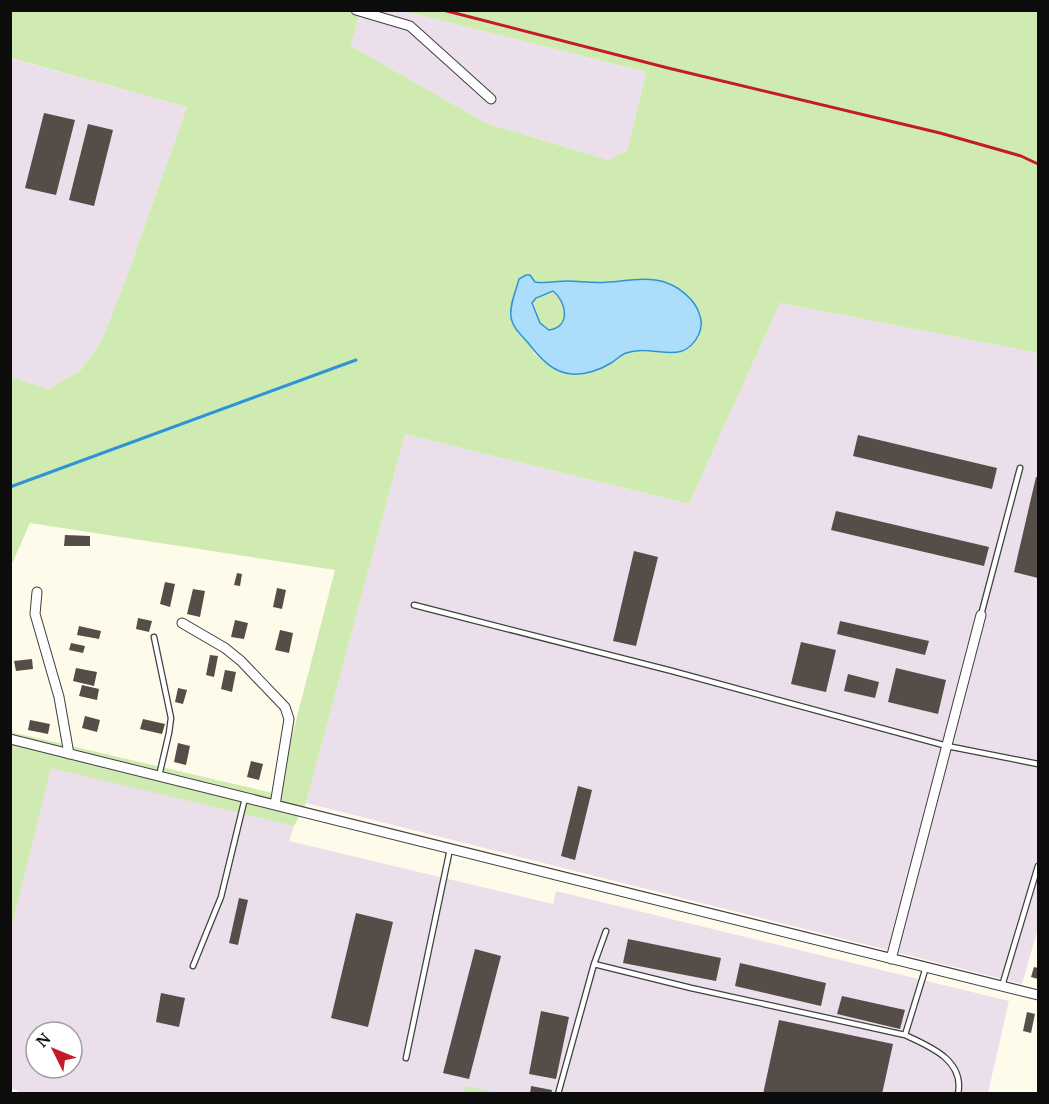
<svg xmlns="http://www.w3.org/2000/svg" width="1049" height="1104" font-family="'PT Serif',serif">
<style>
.industrial{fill:#eadfeb;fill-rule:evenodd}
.green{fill:#d0ebb2;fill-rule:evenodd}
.water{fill:#acddfa;stroke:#2e94d5;stroke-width:1.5;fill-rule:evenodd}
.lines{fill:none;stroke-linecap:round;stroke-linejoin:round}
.stream{stroke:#2e94d5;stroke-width:3}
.building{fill:#554d47}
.lane-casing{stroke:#3f3f3f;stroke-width:7}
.street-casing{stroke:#3f3f3f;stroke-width:11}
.lane{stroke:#fff;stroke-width:4.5}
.street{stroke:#fff;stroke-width:9}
.rail{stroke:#c31c26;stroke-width:3}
</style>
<rect width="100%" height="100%" fill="#fffbea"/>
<path class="industrial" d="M360,11h43l243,61 -19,79 -19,9 -122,-37 -135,-77z
M10,58l177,49 -63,177 -23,58 -21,29 -32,18 -37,-12z
M780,303l258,50v575l-16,56 -716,-181 99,-369 284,70z
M51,767l243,59 -5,15 264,63 3,-13 453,110 -21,92 -488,1 -33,-8 -3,8h-440l-13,-6v-158zM36,1032h36v36h-36z"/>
<path class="green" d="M11,11h349l-9,35 135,77 122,37 19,-9 19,-79 -243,-61h635v342l-258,-50 -91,201 -284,-70 -99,369 -12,23 -243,-58 -40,162v-198l266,62 58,-224 -305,-47 -19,43v-189l37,12 32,-18 21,-29 23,-58 63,-177 -176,-49zM530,276l5,6 35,-1 18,2 38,-3 40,2 26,18 6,9 4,18 -8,17 -7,6 -9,3 -39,-2 -14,2 -25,17 -27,4 -12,-2 -17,-10 -10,-9 -5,-10 -15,-47 5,-17z
M554,291c10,10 12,19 9,33l-9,6h-5l-9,-7 -8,-21 11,-8z
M466,1086l34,7h-36z"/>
<path class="water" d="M526,275h4l5,7c10,2 21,-1 32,-1 14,0 27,3 41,1 17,-1 41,-6 59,1 12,4 28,17 32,30 3,8 3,13 0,21 -16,34 -45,9 -73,19 -5,2 -10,7 -15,10 -11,7 -26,12 -39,11 -19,-1 -32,-16 -43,-30 -7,-9 -15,-14 -18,-26 -2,-13 5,-27 8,-39zM553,291c14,11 18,36 -4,39l-9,-7 -8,-20 4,-5z"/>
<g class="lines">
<path class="stream" d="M10,487l346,-127"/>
</g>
<path class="building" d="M44,113l31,7 -19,75 -31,-7z
M88,124l25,6 -19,76 -25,-6z
M858,435l139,33 -5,21 -139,-33z
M1036,477h2v101l-24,-6z
M836,511l153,36 -5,19 -153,-36z
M65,535l25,1v10h-26z
M634,551l24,6 -22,89 -23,-5z
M237,573l5,1 -2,12 -6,-1z
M165,582l10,2 -5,23 -10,-3z
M277,588l9,2 -4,19 -9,-2z
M193,589l12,2 -5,26 -13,-3z
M138,618l14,3 -3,11 -13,-3z
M235,620l13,3 -4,16 -13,-2z
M840,621l89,20 -4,14 -88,-21z
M79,626l22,5 -2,8 -22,-4z
M280,630l13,3 -4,20 -14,-3z
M801,642l35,8 -10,42 -35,-8z
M71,643l14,3 -2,7 -14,-3z
M210,655l8,1 -4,21 -8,-2z
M32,659l1,10 -17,2 -2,-10z
M76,668l21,4 -3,14 -21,-5z
M896,668l50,12 -8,34 -50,-12z
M225,670l11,2 -4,20 -11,-3z
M848,674l31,8 -4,16 -31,-7z
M82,685l17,4 -2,11 -18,-4z
M178,688l9,2 -4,14 -8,-2z
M85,716l15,4 -3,12 -15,-4z
M143,719l22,5 -3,10 -22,-5z
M30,720l20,4 -2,10 -20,-4z
M178,743l12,3 -4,19 -12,-3z
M251,761l12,3 -4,16 -12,-3z
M578,786l14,4 -17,70 -14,-4z
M239,898l9,2 -10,45 -9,-2z
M356,913l37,9 -25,105 -37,-9z
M628,939l93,19 -5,23 -93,-18z
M475,949l26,7 -32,123 -26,-6z
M740,963l86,20 -5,23 -86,-20z
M1034,967l4,1v11l-7,-2z
M161,993l24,5 -6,29 -23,-5z
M842,996l63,14 -5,19 -63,-15z
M541,1011l28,6 -13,62 -27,-5z
M1027,1012l8,2 -4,19 -8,-2z
M779,1020l114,24 -11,50h-119z
M531,1086l21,4 -1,4h-21z"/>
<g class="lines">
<g class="lane-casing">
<path id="lane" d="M414,605l258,66 275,75 91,18
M981,615l39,-147
M154,637l17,81 -2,15 -10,43
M594,964l97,24 214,47c24,11 60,25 53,59
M193,966l28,-69 24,-99
M1002,986l36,-120
M905,1035l21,-68
M406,1058l44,-209
M558,1094l36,-130 12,-33"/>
</g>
<g class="street-casing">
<path id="street" d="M356,10l54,16 81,73
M37,592l-2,22 24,83 10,57
M182,623l43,25 16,13 44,46 4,12 -14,86
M10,739l1028,256
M891,959l90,-344"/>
</g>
<use href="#lane" class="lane"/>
<use href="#street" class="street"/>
<path class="rail" d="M443,10l225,58 272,65 81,23 17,8"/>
</g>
<rect width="1049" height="1104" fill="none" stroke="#0c0c0c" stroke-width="24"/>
<g transform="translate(54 1050) rotate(313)"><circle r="28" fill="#ffffff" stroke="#9e9e9e" stroke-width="1.5"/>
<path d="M0-4.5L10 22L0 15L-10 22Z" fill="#c31c26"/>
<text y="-9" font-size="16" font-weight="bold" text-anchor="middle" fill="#0c0c0c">N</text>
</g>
</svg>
